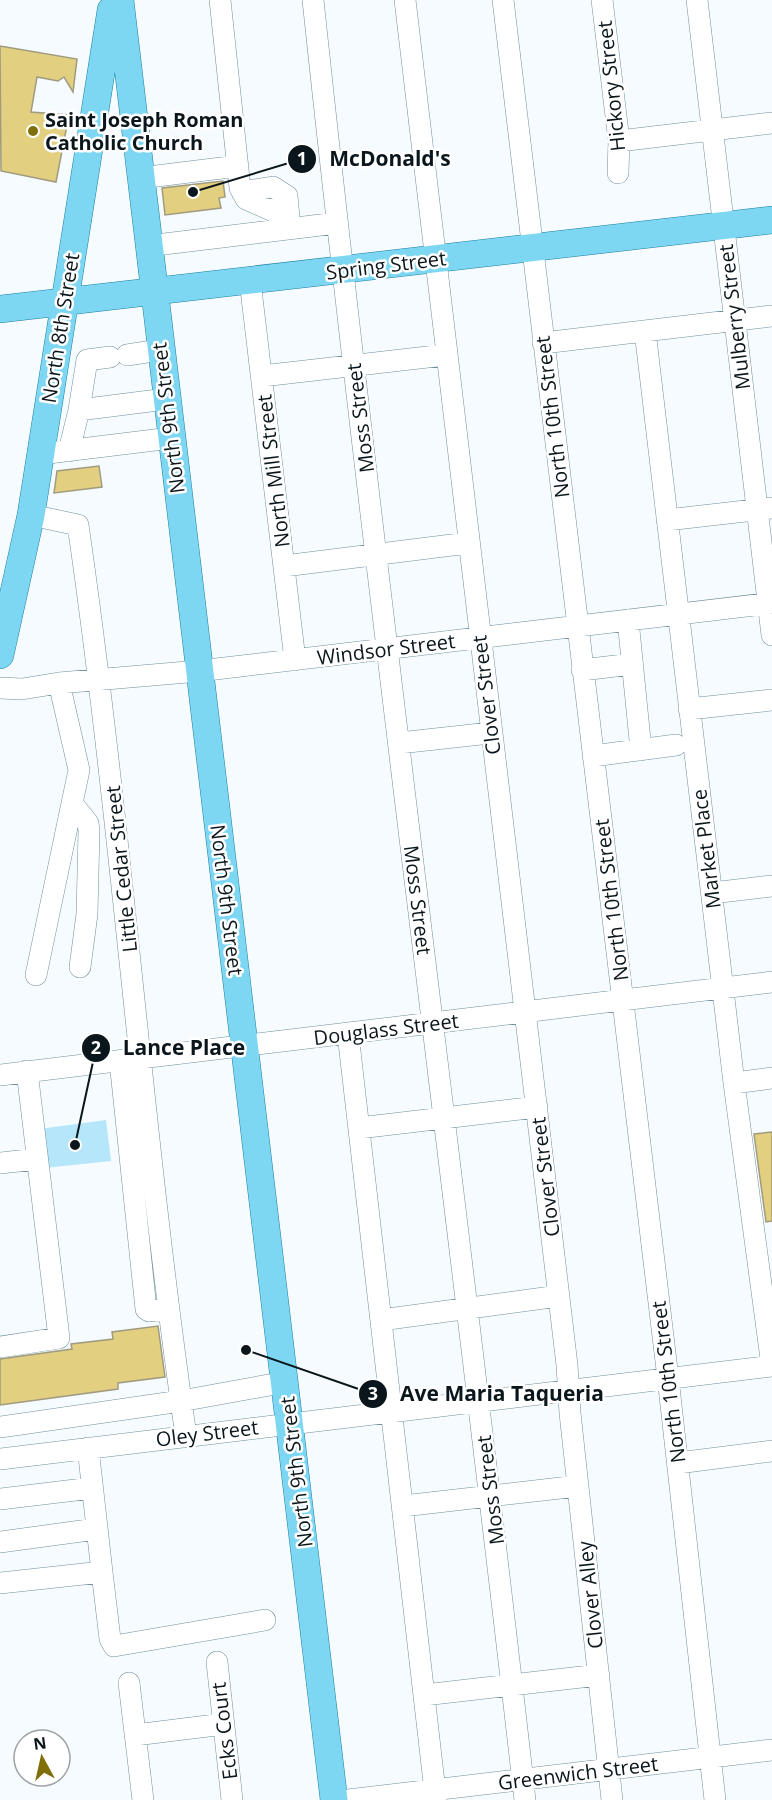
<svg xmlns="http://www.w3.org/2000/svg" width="772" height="1800" font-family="'Open Sans',sans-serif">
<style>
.green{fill:#b6e6fa}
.building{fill:#e2d080;stroke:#a09b7f;stroke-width:1.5}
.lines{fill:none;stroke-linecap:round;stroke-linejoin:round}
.minor-casing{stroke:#718f9c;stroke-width:22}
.major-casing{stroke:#1d81a2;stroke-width:28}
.minor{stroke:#fff;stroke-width:21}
.major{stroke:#7dd6f2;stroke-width:27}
.poi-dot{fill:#806e0a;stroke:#fff;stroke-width:2}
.labels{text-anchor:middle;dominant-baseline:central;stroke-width:5;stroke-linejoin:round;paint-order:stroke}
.street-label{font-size:20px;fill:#0a161b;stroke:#fff}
.poi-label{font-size:20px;font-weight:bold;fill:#0a161b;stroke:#fff;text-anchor:start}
.leader{fill:none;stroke:#0a161b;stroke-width:2}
.callout-dot{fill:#0a161b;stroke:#fff;stroke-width:2}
.mark-label{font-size:18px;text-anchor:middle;font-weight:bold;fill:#fff}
.callout-label{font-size:21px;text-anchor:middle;font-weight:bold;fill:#0a161b;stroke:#fff;stroke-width:5;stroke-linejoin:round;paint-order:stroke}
</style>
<rect width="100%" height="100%" fill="#f5fbfe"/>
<path class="green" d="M106,1120l5,41 -67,7 -5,-39z"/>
<path class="building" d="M0,46l77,13 -4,33 -9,-15 -6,4 -21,-4 -6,35 38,3 -13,67 -55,-11z
M223,181l2,16 -6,1 2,10 -56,7 -3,-27z
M99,466l3,21 -48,6 3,-22z
M772,1132v89l-6,1 -12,-88z
M158,1326l7,51 -47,6v6l-118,16v-46l72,-10 -1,-5 42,-5 -1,-7z"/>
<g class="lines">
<g class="minor-casing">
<path id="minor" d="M220,0l20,188 6,11 43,19 1,10
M313,0c64,601 144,1200 212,1800
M405,0l162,1365 3,48 42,387
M503,0l165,1378 47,422
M602,0l17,141 -1,32
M697,0l75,635
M619,141l153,-18
M140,178l98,-12
M242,192l31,-5 14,9 2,22
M148,246l189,-23
M250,281l45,379
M645,331l89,752 38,283
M543,343l229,-27
M127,355l33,-5
M262,376l183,-21
M79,410l8,-50 23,-3
M69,451l10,-41 87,-11
M40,454l131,-16
M31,515l47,10c44,303 64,608 108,911
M667,520l105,-12
M284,566l184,-23
M628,620l13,130
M582,670l50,-6
M0,688l22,1 37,-6 140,-12 573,-68
M689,709l83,-9
M399,743l91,-10
M593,756l83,-11
M72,803l16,20 1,8 -2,83 -7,53
M712,893l60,-7
M36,975l43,-205 -20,-87
M348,1034l88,766
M120,1061l26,248 3,2 18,-2
M0,1075l772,-93
M734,1083l38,-5
M359,1128l178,-21
M0,1163l37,-4
M381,1320l178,-24
M0,1347l59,-9 -32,-267
M0,1427l181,-26 105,-19
M0,1459l772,-93
M678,1463l94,-12
M0,1499l92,-11
M403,1506l175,-20
M0,1542l96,-13
M102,1572l8,67 4,7 151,-26
M0,1583l102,-11 -14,-124
M217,1662l15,138
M129,1683l14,117
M424,1695l175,-20
M135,1735l89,-11
M348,1800l424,-50"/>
</g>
<g class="major-casing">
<path id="major" d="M120,0l214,1800
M0,309l772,-89
M0,655l31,-140 80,-505"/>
</g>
<use href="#minor" class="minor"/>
<use href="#major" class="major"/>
</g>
<circle class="poi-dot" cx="33" cy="131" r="6"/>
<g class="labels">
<g class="street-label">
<text transform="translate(611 86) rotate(-96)">Hickory Street</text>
<text transform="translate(386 265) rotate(-7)">Spring Street</text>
<text transform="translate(734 317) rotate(-97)">Mulberry Street</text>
<text transform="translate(60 328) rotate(-81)">North 8th Street</text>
<text transform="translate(552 417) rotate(-97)">North 10th Street</text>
<text transform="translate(168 418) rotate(-97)">North 9th Street</text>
<text transform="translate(360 418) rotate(-97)">Moss Street</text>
<text transform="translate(273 471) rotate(-97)">North Mill Street</text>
<text transform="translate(386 649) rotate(-7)">Windsor Street</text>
<text transform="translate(486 695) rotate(-97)">Clover Street</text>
<text transform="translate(706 849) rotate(-97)">Market Place</text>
<text transform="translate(121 869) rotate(-96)">Little Cedar Street</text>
<text transform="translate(227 900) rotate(83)">North 9th Street</text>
<text transform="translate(418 900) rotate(83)">Moss Street</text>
<text transform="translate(611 900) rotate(-97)">North 10th Street</text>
<text transform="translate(386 1029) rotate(-7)">Douglass Street</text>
<text transform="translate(545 1177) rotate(-97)">Clover Street</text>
<text transform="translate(668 1382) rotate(-97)">North 10th Street</text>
<text transform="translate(207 1433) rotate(-7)">Oley Street</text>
<text transform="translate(296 1472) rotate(-97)">North 9th Street</text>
<text transform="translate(490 1490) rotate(-97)">Moss Street</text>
<text transform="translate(590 1595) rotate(-96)">Clover Alley</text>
<text transform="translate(224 1731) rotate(-97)">Ecks Court</text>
<text transform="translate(578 1773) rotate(-7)">Greenwich Street</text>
</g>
<g class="poi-label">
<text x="45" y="119">Saint Joseph Roman<tspan x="45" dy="23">Catholic Church</tspan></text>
</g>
</g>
<path class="leader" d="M193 192L302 159M75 1145L96 1048M246 1350L373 1394"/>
<g class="callout-dot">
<circle cx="193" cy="192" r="6"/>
<circle cx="75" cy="1145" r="6"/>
<circle cx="246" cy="1350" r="6"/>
<circle cx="302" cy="159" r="15"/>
<circle cx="96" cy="1048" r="15"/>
<circle cx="373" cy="1394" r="15"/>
</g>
<g class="mark-label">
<text x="302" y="165">1</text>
<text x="96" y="1054">2</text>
<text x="373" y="1400">3</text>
</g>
<g class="callout-label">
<text x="390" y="166">McDonald's</text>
<text x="184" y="1055">Lance Place</text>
<text x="502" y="1401">Ave Maria Taqueria</text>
</g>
<g transform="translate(42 1758) rotate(352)"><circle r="28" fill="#ffffff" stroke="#9da2a4" stroke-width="1.5"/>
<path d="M0-4.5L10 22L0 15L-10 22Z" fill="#806e0a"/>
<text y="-9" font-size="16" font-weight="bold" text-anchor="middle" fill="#0a161b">N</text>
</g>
</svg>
